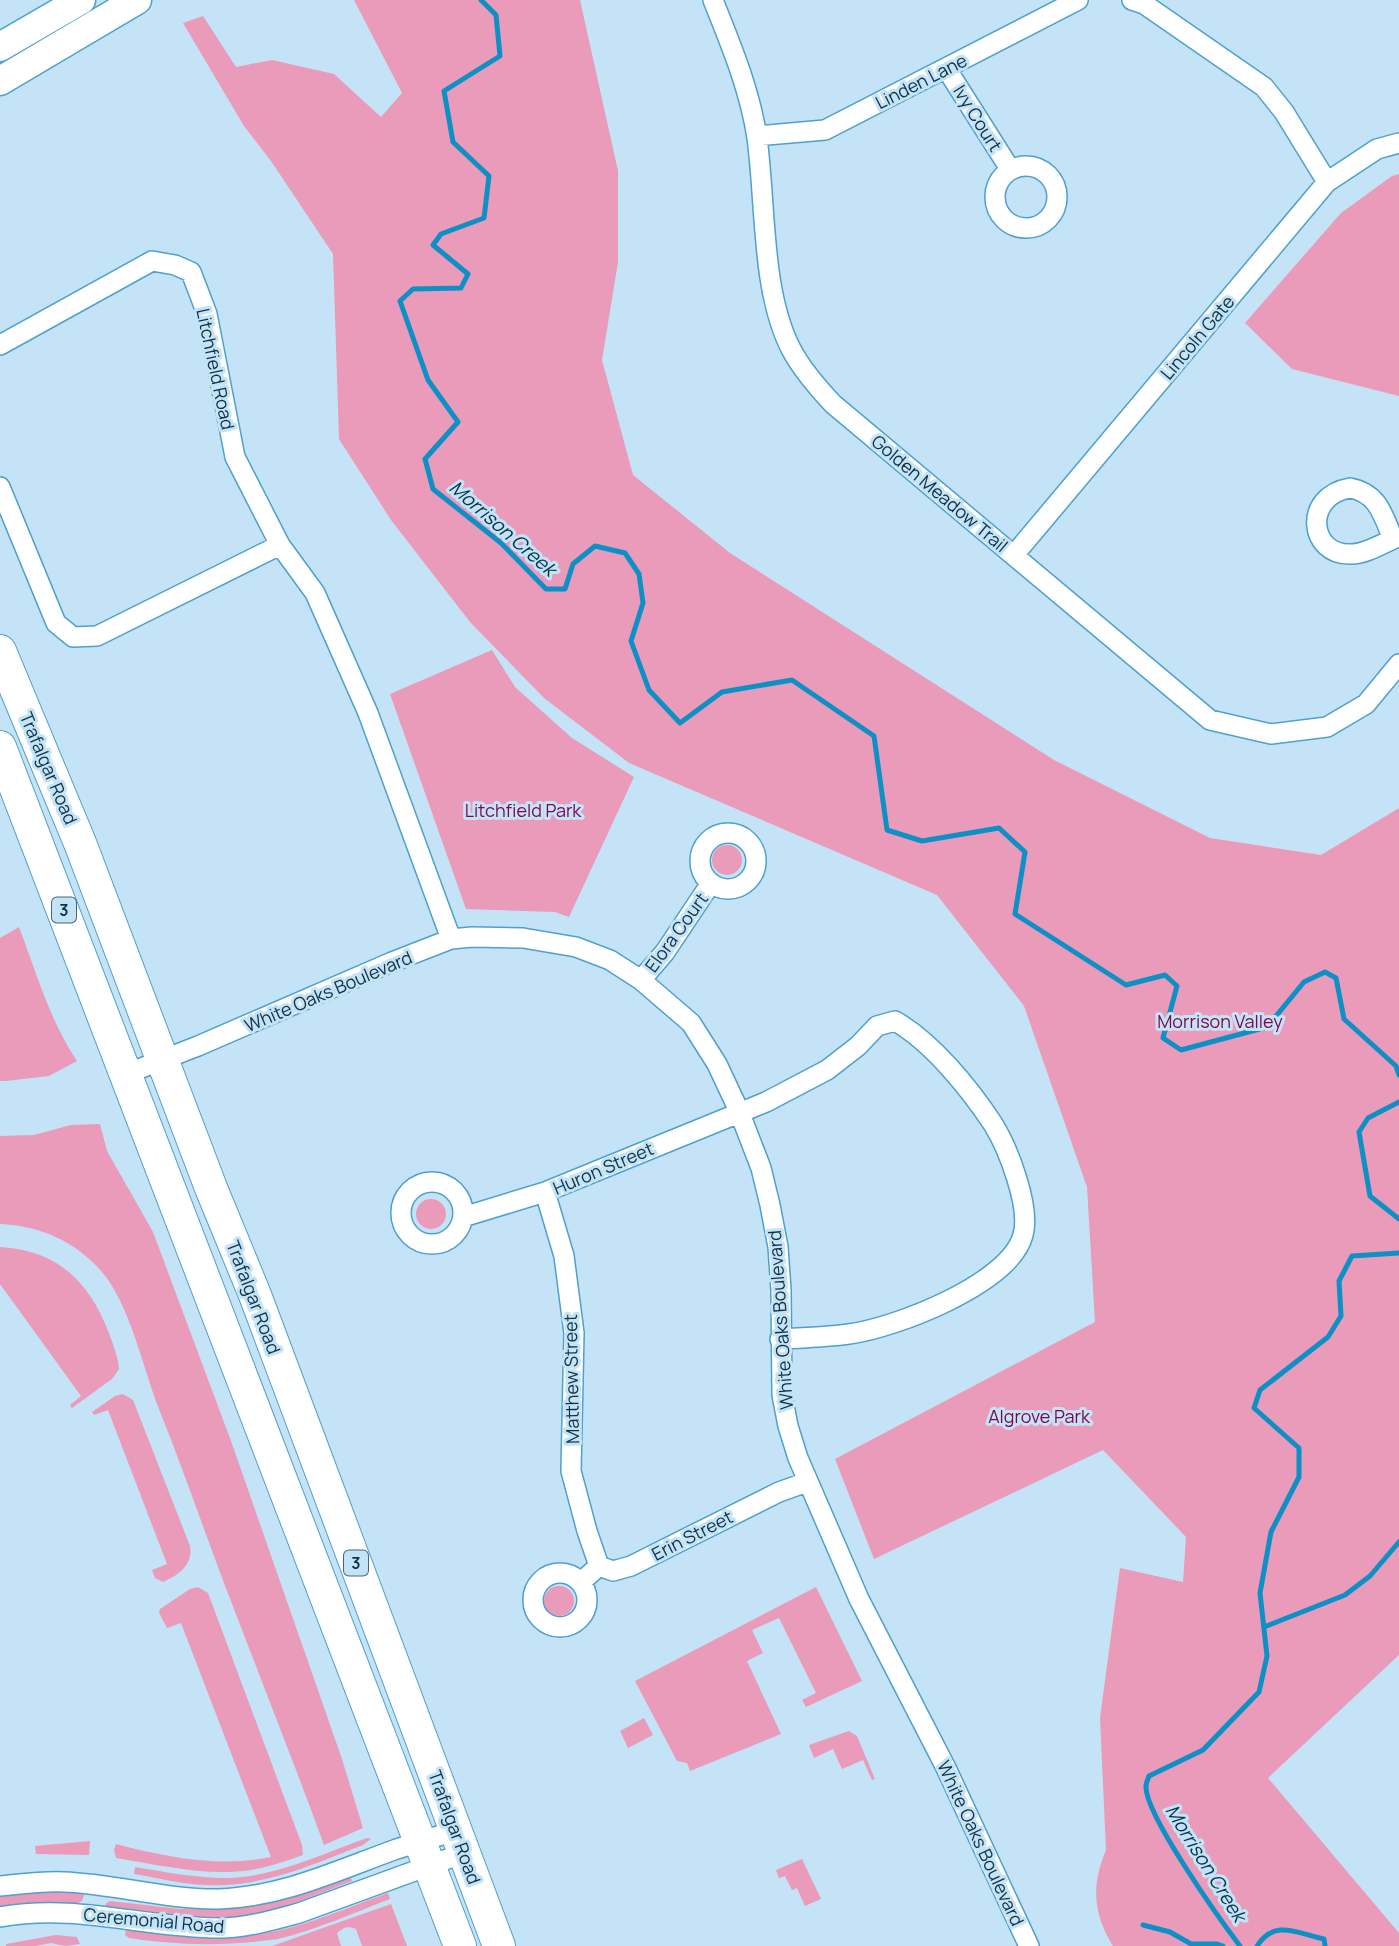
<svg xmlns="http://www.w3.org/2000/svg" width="1399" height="1946" font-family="Manrope,sans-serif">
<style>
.green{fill:#e99bb9}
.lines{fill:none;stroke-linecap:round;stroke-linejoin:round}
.stream{stroke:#0d90c6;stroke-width:5}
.minor-casing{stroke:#4ea0cd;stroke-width:22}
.secondary-casing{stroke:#4ea0cd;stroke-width:31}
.primary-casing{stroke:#4ea0cd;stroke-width:34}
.minor{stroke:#fff;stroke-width:19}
.secondary{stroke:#fff;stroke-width:28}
.primary{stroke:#fff;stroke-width:32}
.labels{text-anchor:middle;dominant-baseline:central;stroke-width:6;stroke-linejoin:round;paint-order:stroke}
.shield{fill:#c4e3f6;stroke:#456679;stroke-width:2}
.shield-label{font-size:16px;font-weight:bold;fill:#0e3144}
.street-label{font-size:18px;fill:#0e3144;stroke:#c4e3f6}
.park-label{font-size:18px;fill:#7f044a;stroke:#c4e3f6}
.water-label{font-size:19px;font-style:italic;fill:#03344b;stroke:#c4e3f6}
</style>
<rect width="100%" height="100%" fill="#c4e3f6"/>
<path class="green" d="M354,0h226l38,171v91l-16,98 31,115 97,78 324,207 156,78 111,17 78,-47v847l-131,123 131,155v13h-286c-20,-33 -22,-60 -7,-96l-6,-132 20,-150 63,14 3,-45 -83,-87 -229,109 -39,-100 260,-137 -8,-135 -63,-181 -87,-111 -308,-132 -85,-65 -74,-76 -79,-102 -52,-81 -6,-185 -62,-93 -27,-35 -61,-103 20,-7 33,51 36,-7 62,14 47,43 21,-24z
M1399,174v222l-107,-27 -47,-46 96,-110 51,-37z
M492,650l23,37 57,51 62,39 -65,140 -14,-5 -89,-3 -76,-215z
M712 860a15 15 0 1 1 30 0a15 15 0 1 1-30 0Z
M19,927c17,45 31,94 58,134l-28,15 -43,5h-6v-143z
M100,1124l7,27 46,81 78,209 111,318 21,69 -39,17c-32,-88 -67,-175 -100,-262 -22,-58 -42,-117 -65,-174 -16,-41 -29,-104 -57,-137 -27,-31 -61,-46 -102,-48v-88l34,-1 37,-10z
M416 1214a15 15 0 1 1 30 0a15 15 0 1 1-30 0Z
M0,1247c57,3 89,34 109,86 4,12 9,23 10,36l-7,10 -40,29 -2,-3 11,-9 -81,-112z
M123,1394l10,6 57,146c3,19 -11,29 -27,36l-8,-4 -3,-8 15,-6 -59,-154 -14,5 -2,-3 23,-16z
M544 1601a15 15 0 1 1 30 0a15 15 0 1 1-30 0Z
M198,1587l10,6 94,252 1,10c-17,6 -34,12 -52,15 -44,7 -91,-5 -135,-12l-2,-8 2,-6c50,13 104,24 155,13l-90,-234 -14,5 -8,-15 1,-4 30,-20z
M816,1587l46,94 -56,26 -4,-7 14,-7 -37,-75 -27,12 11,23 -16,8 34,73 -91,37 -3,-8 -10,-2 -42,-80z
M644,1718l9,17 -25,13 -8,-17z
M849,1731l8,5 18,43 -3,1 -9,-20 -21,9 -9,-20 -19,9 -5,-13z
M367,1838l4,1 -8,6c-52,20 -101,43 -158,40 -23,-1 -47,-7 -71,-11l1,-7c30,5 61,11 92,11 48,-1 95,-24 140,-40z
M90,1841l-1,14 -53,-1 -1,-8z
M802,1859l19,40 -16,7 -8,-18 -5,2 -7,-14 -6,2 -3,-8z
M350,1875l2,6 -88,34 -39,7 -118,-15 -2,-3 5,-3 70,8 84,-5z
M44,1890h36l4,5 -2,6 -6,3 -30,-2 -46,6v-12z
M388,1893l2,6c-37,14 -74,31 -112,40 -50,7 -99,7 -149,-1l-4,-3 2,-10c37,4 75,11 112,11 51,-2 101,-26 149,-43z
M391,1904l16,42h-45l-6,-17c-8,-3 -12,-2 -19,4l4,13h-69z
M56,1935l21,2 3,7 -15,2 -14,-3 -16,3h-29v-2z"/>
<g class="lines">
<path class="stream" d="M481,0l15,15 4,41 -56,35 9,51 36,34 -5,42 -43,16 -8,11 35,29 -7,14 -48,1 -13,12 28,79 30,42 -33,37 8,30 68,54 45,46h19l8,-25 22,-18 30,7 14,21 4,29 -12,38 18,49 31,33 42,-31 70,-12 82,56 13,94 35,11 77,-13 26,24 -10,62 111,71 39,-10 12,11 -14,52 18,12 86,-23 37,-45 21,-10 11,6 8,41 52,47 3,9
M1399,1102l-31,16 -9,14 11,64 29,23
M1264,1627l81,-32 25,-19 29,-34
M1143,1925l27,7 21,12h26l6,2
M1240,1946c-19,-25 -96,-133 -94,-160 0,-3 2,-7 3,-10l54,-26 56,-58 8,-36 -7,-63 11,-61 28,-55v-29l-45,-40 6,-18 68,-53 13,-21 -2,-35 13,-25 47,-3
M1257,1946c17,-27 40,-13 67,-7l1,7"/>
<g class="minor-casing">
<path id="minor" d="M713,0c18,45 37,90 44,138 9,65 4,153 34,211 11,21 26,38 42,55l377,316 61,14 56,-7 39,-23 33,-40
M1132,0l12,4 120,83 20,25 43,70
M946,68l64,101
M757,136l68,-6 253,-130
M995 197a31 31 0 1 1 62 0a31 31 0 1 1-62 0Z
M0,345l152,-84 23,4 16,7 16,42 28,143 45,88 35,48 53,120 83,226
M0,487l56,136 17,14 24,-1 183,-91
M1350,488c28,5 33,27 43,51 -13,6 -28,15 -42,15 -42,2 -49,-58 -1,-66z
M1014,555l313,-373 50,-33 22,-6
M700 861a28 28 0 1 1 56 0a28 28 0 1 1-56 0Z
M641,980l24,-28 46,-69
M126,1074l72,-28 194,-84 59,-23 21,-2 51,1 53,9 34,13 31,20 50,43 26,41 22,47 22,57 9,37 8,42 3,43 1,105 6,31 10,32 61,141 87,169 83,178
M401 1213a31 31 0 1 1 62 0a31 31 0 1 1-62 0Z
M545,1192l19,64 10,77 -3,138 16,60 12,35
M463,1217l82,-25 221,-90 61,-32 31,-24 19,-20 18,-5c37,21 75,68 98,103 15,24 38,83 30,111 -13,49 -128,93 -174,99 -22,3 -46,4 -69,5
M533 1600a27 27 0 1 1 54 0a27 27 0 1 1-54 0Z
M581,1582l18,-16 14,5 18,-5 148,-74 28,-10
M0,1886c21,-2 43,-5 64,-4 52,2 103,18 155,17 62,-2 117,-28 175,-49 20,-7 41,-13 61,-19
M0,1917c77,-14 144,11 220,11 26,0 53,-8 79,-15l165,-60"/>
</g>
<g class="secondary-casing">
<path id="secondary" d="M0,47l81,-47
M0,81l137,-81"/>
</g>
<g class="primary-casing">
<path id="primary" d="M0,651l80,192 131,345 44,107 244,651
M0,747l460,1199"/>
</g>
<use href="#minor" class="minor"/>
<use href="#secondary" class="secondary"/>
<use href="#primary" class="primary"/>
</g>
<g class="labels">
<g class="shield">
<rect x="52" y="897.5" width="24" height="25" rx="5"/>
<rect x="344" y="1550.5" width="24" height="25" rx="5"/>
</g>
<g class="shield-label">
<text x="64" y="910">3</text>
<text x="356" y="1563">3</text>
</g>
<g class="street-label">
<text transform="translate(921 81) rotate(-27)">Linden Lane</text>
<text transform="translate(978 118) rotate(58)">Ivy Court</text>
<text transform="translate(1197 337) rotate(-50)">Lincoln Gate</text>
<text transform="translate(216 369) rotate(78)">Litchfield Road</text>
<text transform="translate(940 493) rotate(40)">Golden Meadow Trail</text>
<text transform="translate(49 768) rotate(67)">Trafalgar Road</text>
<text transform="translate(676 932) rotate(-54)">Elora Court</text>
<text transform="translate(328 991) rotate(-23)">White Oaks Boulevard</text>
<text transform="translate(603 1168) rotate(-23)">Huron Street</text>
<text transform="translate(254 1297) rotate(69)">Trafalgar Road</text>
<text transform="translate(780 1320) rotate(-94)">White Oaks Boulevard</text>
<text transform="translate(571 1379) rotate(-91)">Matthew Street</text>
<text transform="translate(692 1535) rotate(-27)">Erin Street</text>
<text transform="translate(455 1827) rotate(70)">Trafalgar Road</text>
<text transform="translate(981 1843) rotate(65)">White Oaks Boulevard</text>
<text transform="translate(154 1920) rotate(5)">Ceremonial Road</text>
</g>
<g class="park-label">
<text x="523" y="810">Litchfield Park</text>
<text x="1220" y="1021">Morrison Valley</text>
<text x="1039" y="1416">Algrove Park</text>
</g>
<g class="water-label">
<text transform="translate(503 528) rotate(41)">Morrison Creek</text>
<text transform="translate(1206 1863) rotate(58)">Morrison Creek</text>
</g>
</g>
</svg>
